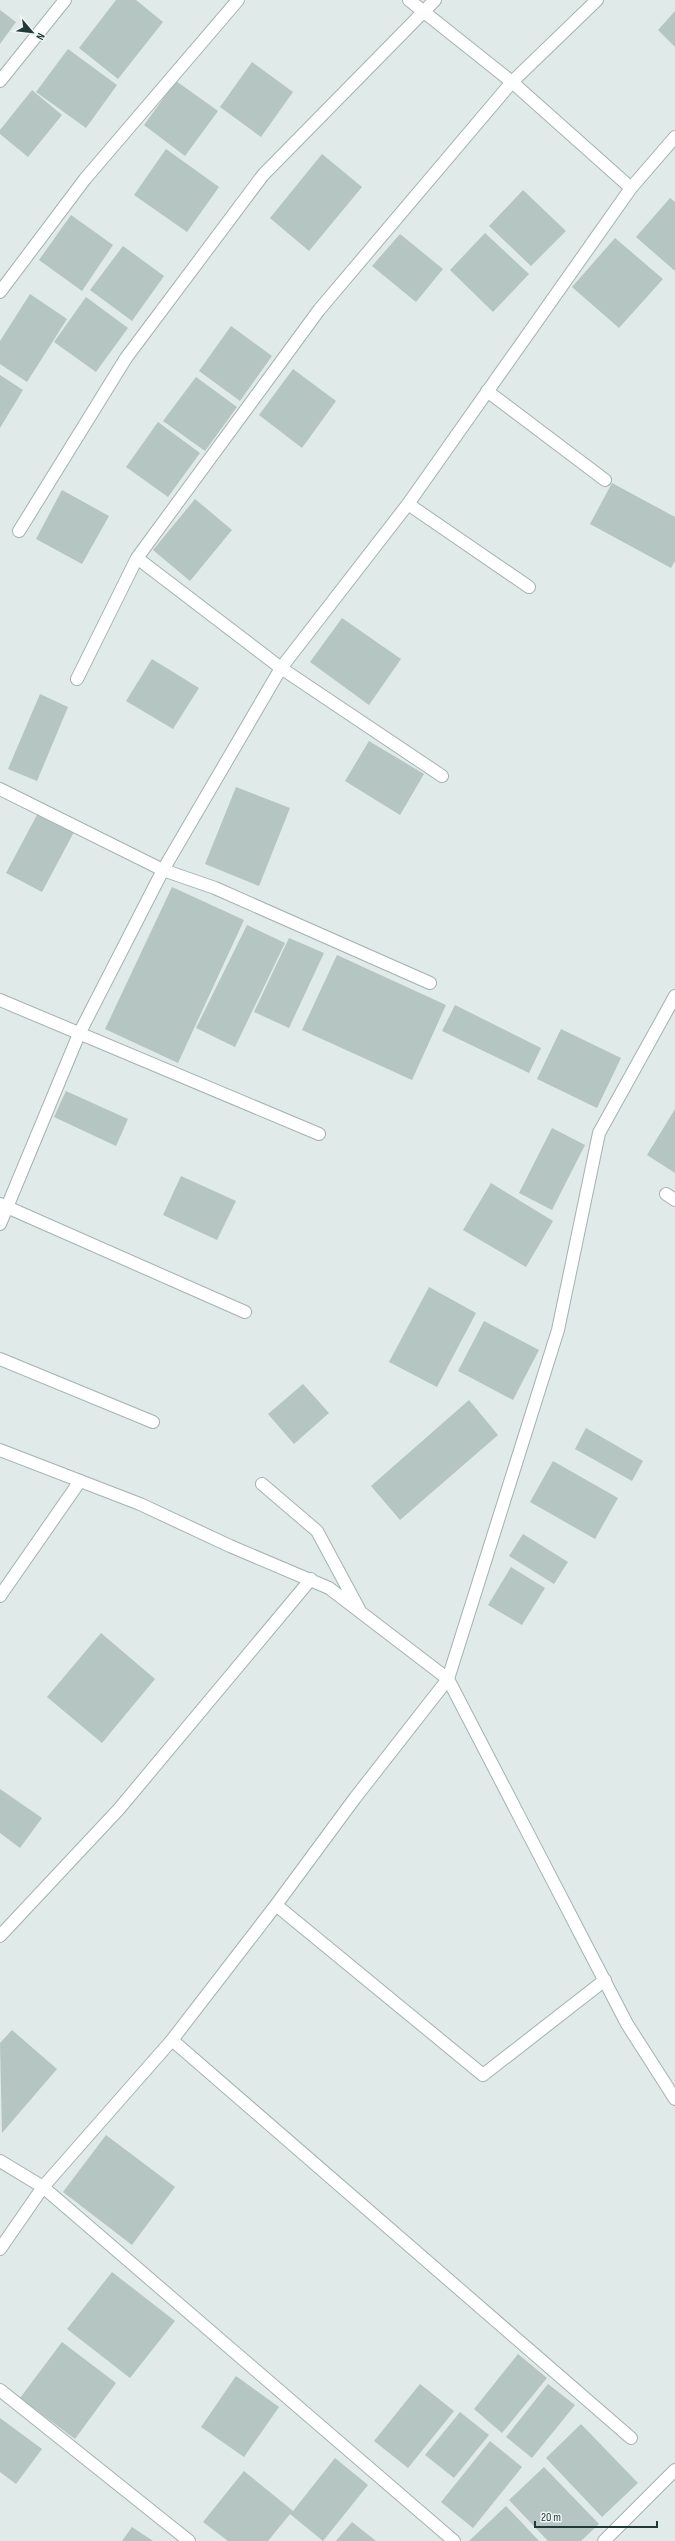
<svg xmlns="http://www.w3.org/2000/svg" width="675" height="2541" font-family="'Sofia Sans Condensed',sans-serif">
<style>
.building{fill:#b5c5c1}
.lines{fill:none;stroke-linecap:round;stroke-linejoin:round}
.minor-casing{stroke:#a3b2b0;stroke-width:14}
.minor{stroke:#fff;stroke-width:12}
</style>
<rect width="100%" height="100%" fill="#e0eae8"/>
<path class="building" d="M116,0h20l27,22 -45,57 -39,-31z
M0,10l16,12 -16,22z
M675,11v36l-17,-17z
M68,49l49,36 -31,43 -50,-36z
M252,62l41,30 -32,45 -41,-30z
M176,81l42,30 -33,45 -41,-31z
M32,90l30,25 -34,42 -28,-23v-4z
M166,149l53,38 -32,45 -53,-37z
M322,154l40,33 -53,64 -39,-33z
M523,190l43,41 -35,35 -42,-40z
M670,198l5,4v69l-39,-34z
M71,215l42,30 -31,46 -43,-31z
M485,233l44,41 -36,38 -43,-42z
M400,234l43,35 -27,33 -44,-36z
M615,238l48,41 -44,49 -47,-41z
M123,246l41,30 -32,45 -42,-31z
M30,294l37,25 -40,63 -27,-18v-23z
M86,297l42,31 -32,44 -42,-30z
M231,326l41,30 -32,45 -41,-30z
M293,369l43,32 -34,47 -43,-33z
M0,375l23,15 -23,38z
M196,377l41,30 -32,44 -42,-30z
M158,422l42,31 -32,44 -42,-30z
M612,483l63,34v44l-4,7 -81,-44z
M62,490l47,26 -27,48 -46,-25z
M195,499l37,31 -42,51 -37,-31z
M342,618l59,41 -32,46 -59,-43z
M152,659l47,29 -26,41 -47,-28z
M40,694l28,13 -31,74 -29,-12z
M369,741l55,33 -24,41 -55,-34z
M236,787l54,21 -31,78 -54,-22z
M38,813l36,19 -32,60 -36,-19z
M172,887l72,33 -66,143 -73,-34z
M247,925l38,18 -50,104 -39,-19z
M289,938l35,15 -35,75 -35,-16z
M337,955l109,50 -34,75 -110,-50z
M455,1005l86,43 -12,25 -87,-42z
M561,1029l60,29 -24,50 -60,-29z
M66,1091l62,28 -12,27 -62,-29z
M675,1109v64l-28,-18z
M552,1128l33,17 -33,65 -33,-17z
M181,1176l55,25 -19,39 -54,-25z
M491,1183l62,38 -27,46 -63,-37z
M429,1287l47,26 -39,74 -48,-25z
M484,1321l55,29 -26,50 -55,-29z
M303,1384l26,29 -35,31 -26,-30z
M469,1400l29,35 -98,85 -29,-34z
M586,1428l57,33 -11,20 -57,-32z
M553,1461l65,37 -23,41 -65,-37z
M523,1534l45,28 -14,22 -45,-28z
M511,1567l34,21 -23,37 -34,-20z
M101,1633l54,46 -53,64 -55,-46z
M0,1789l42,29 -22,30 -20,-15z
M12,2030l45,39 -55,64 -2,-90z
M106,2135l69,52 -43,58 -69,-53z
M112,2272l63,49 -45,57 -63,-49z
M62,2342l54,41 -41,56 -55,-41z
M518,2354l29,24 -45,55 -28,-24z
M236,2376l43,31 -35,50 -43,-30z
M420,2384l34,27 -46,57 -34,-27z
M548,2384l27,21 -43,53 -26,-21z
M460,2412l29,23 -35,43 -29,-23z
M0,2418l42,31 -26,35 -16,-12z
M581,2424l57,59 -36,34 -56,-59z
M490,2441l32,26 -49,61 -32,-26z
M335,2458l33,27 -45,56 -33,-27 -22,27h-40l-25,-19 41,-51 49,40z
M544,2467l55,57 -18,17h-33l-39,-41z
M506,2506l33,35h-70z
M352,2522l24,19h-40z
M132,2527l21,14h-31z"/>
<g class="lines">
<g class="minor-casing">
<path id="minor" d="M409,0l103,82 119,106
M0,81l65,-81
M0,292l85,-113 153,-179
M487,391l118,89
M408,504l121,83
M19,531l107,-173 137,-183 172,-175
M77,679l60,-121
M442,776l-161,-108 -144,-110 182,-248 193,-228 85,-82
M0,789l163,81 52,18 215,95
M675,996l-76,137 -41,197 -110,349 179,345 48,75
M0,1000l319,134
M666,1194l9,6
M0,1204l245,108
M0,1224l79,-190 84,-164 118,-202 127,-164 223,-316 44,-51
M0,1359l153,63
M0,1450l140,54 90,42 99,42 119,91 -93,119 -79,107 -104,135 -129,147 -43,62
M262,1484l55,47 42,78
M0,1596l80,-115
M276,1905l207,170 122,-95
M0,1936l119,-127 192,-230
M172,2040l459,398
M0,2161l43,26 411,354
M0,2390l189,151
M604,2541l71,-71"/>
</g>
<use href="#minor" class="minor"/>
</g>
<g transform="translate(32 32) rotate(118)" stroke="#f0f7f5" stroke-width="3" paint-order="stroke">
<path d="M0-3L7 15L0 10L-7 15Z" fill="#213a38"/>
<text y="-6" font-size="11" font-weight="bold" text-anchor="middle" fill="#213a38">N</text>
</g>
<path d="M535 2521v6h122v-6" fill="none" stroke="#213a38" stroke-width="2"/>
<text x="541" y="2521" font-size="12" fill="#213a38" stroke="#f0f7f5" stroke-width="3" paint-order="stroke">20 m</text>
</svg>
